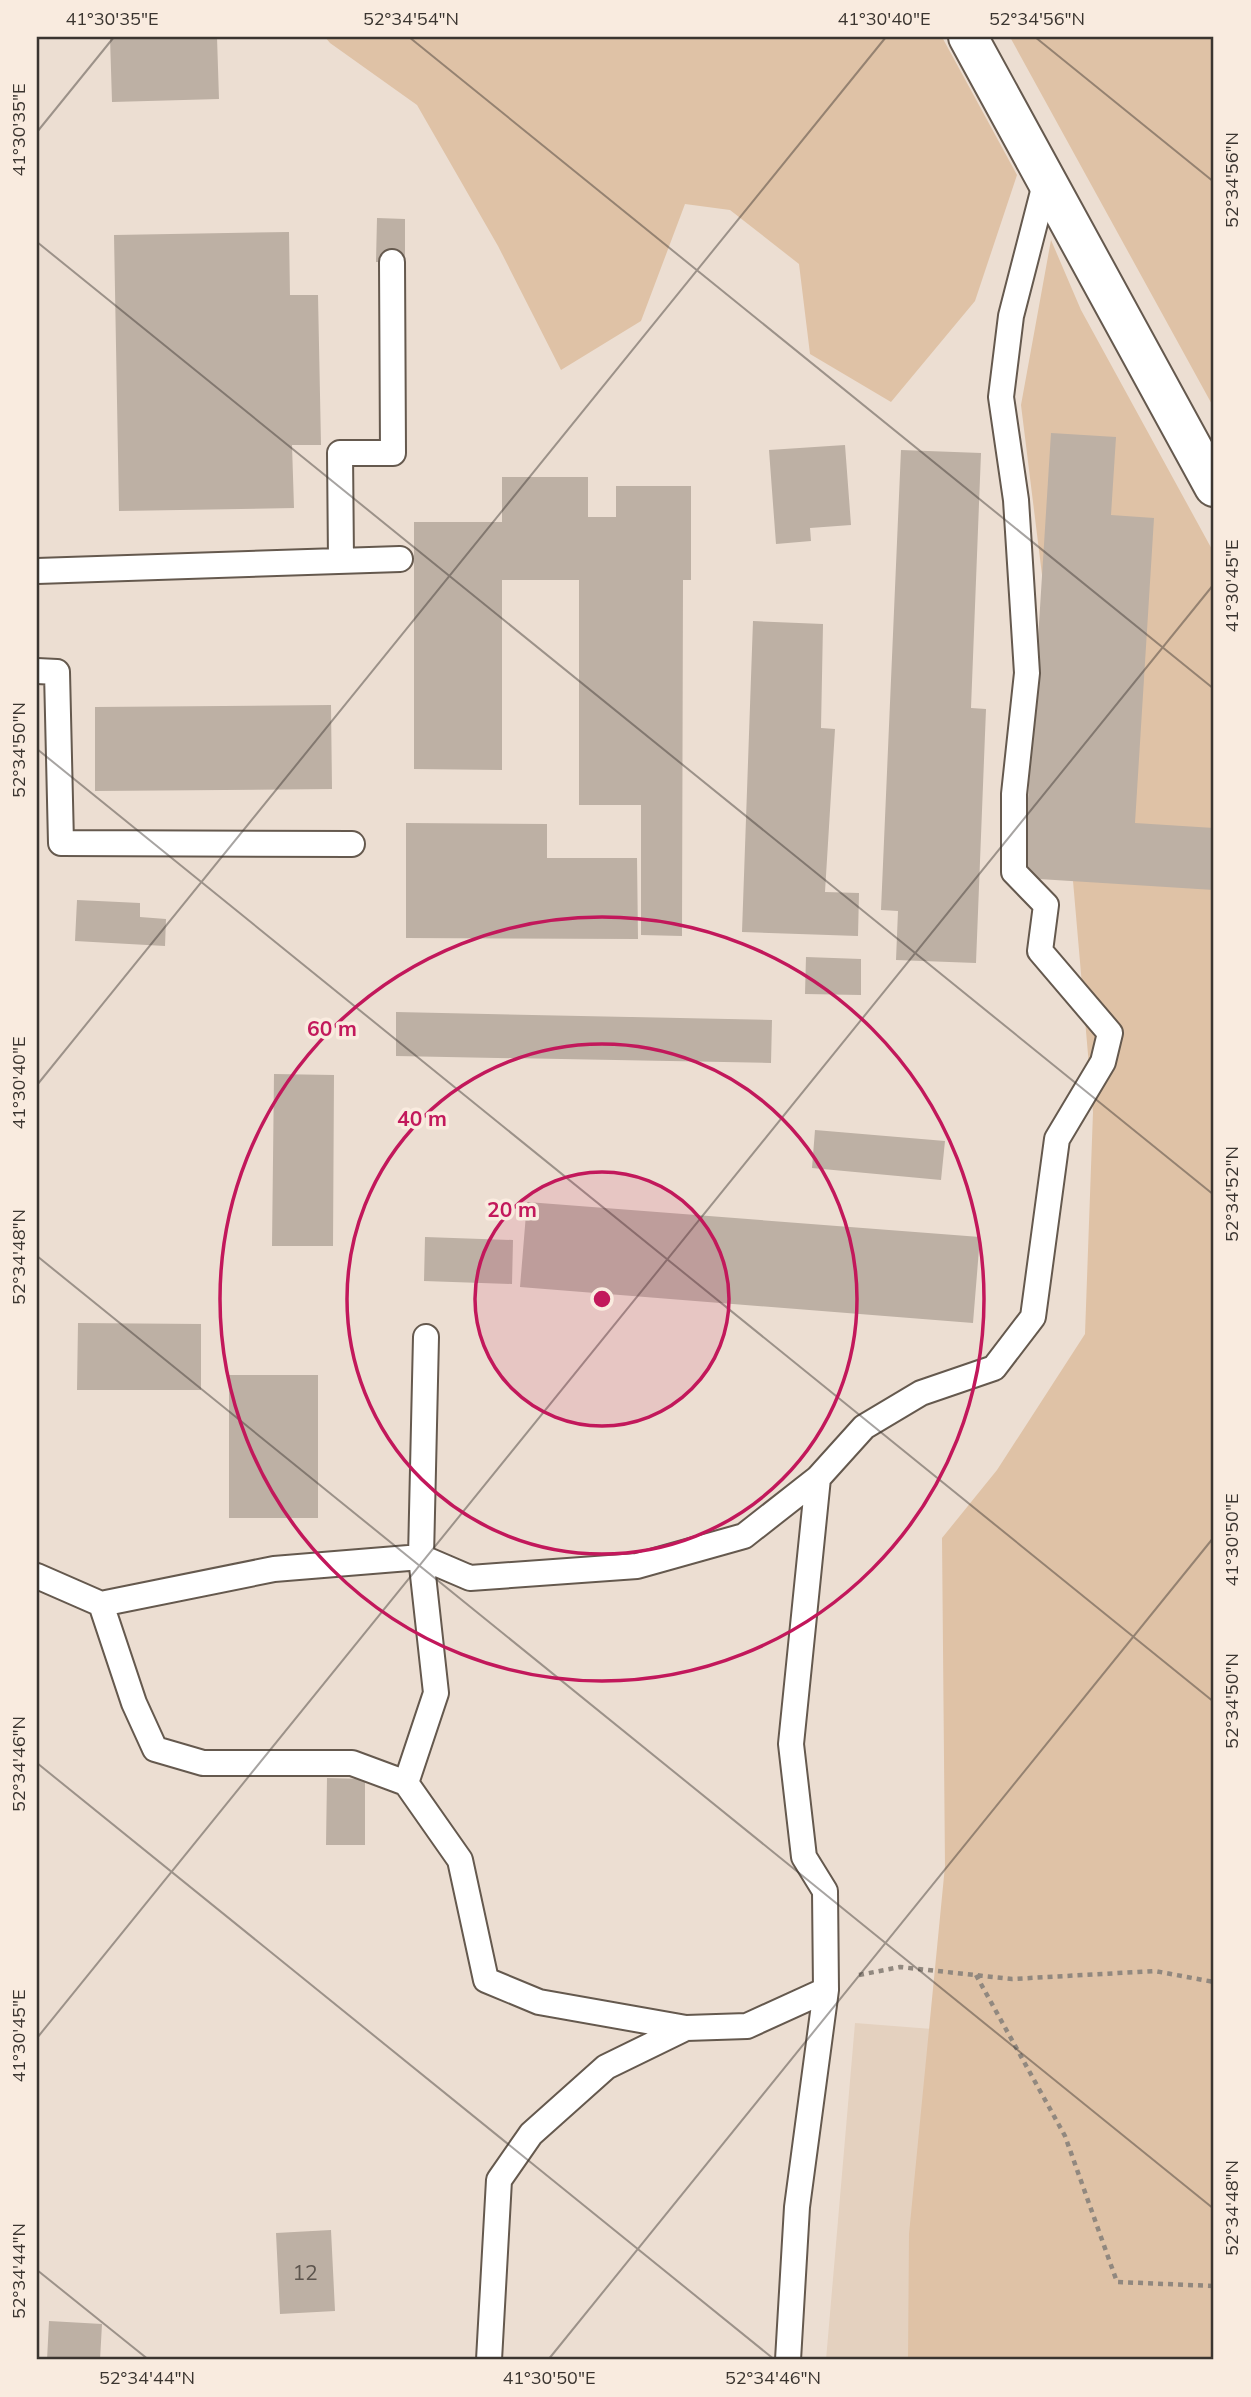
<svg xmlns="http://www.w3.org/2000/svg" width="1251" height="2397" font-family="Mulish,sans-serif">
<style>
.built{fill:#e4d1bf}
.green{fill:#dfc2a6}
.building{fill:#bdb0a4}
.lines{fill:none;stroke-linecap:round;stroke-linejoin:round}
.lane-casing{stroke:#65594e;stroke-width:28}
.street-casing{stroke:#65594e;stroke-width:42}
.path{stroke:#91887f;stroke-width:4.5;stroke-dasharray:5 5;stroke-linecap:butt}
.lane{stroke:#fff;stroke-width:24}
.street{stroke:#fff;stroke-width:38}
.ticks{fill:none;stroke:#3b3530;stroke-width:2;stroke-opacity:0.45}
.ring{fill:none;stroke:#c2185b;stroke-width:3.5}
.labels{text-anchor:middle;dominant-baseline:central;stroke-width:7;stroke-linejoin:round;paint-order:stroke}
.number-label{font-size:21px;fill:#5c544d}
.centre{fill:#c2185b;stroke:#f9ebdf;stroke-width:3.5}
.ring-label{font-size:21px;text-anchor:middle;font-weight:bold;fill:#c2185b;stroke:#f9ebdf;stroke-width:7;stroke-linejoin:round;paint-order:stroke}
.neatline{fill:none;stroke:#3b3530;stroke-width:2.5}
.ticks-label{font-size:18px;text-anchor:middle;fill:#3b3530}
</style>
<rect width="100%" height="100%" fill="#ecded2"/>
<path class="built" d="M855,2023l103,8 256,329h-388z"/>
<path class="green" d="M325,37h617l75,138 -42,126 -84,101 -81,-48 -11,-90 -69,-54 -45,-6 -44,117 -80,49 -63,-124 -81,-141 -87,-62z
M1010,37h204v371z
M1051,240l30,70 133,243v1807h-306l1,-126 36,-368 -3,-328 55,-68 88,-136 8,-222 -36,-416 -36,-291z"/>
<path class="building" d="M110,37h107l2,62 -107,3z
M377,218l28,1v43h-29z
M289,232l1,63h28l3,150h-29l2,63 -175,3 -5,-276z
M1051,433l65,4 -5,78 43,3 -19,305 79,5v62l-191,-12z
M845,445l6,80 -41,3 1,13 -35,3 -7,-94z
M901,450l80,3 -10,255 15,1 -10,254 -80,-3 2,-49 -17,-1z
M502,477h86v40h28v-31h75v94h-8l-1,356 -41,-1v-130h-62v-225h-77v190l-88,-1v-247h88z
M753,621l70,3 -2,104 14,1 -10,163 34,1 -1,43 -116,-4z
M331,705l1,84 -237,2v-84z
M406,823l141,1v34h90l1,81 -232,-1z
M77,900l63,3v14l26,2 -1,27 -90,-5z
M806,957l55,2v36l-56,-1z
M396,1012l376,8 -1,43 -375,-7z
M274,1074l60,1 -1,171h-61z
M815,1130l130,11 -4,39 -129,-12z
M527,1202l453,35 -7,86 -453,-36z
M425,1237l88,3 -1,44 -88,-3z
M78,1323l123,1v66h-124z
M229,1375h89v143h-89z
M327,1778l38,1v66h-39z
M331,2230l4,81 -55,3 -4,-81z
M49,2321l53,3 -2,36h-53z"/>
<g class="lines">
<g class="lane-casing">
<path id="lane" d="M341,560l-1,-107h53l-1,-191
M37,571l363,-12
M37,671l20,1 4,171 291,1
M37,1576l64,28 33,99 21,46 48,14h149l54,20 54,77 26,120 53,22 147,26
M101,1604l173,-35 147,-12 5,-220
M406,1783l30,-90 -15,-136 49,21 167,-12 107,-30 74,-58
M489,2360l10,-180 32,-46 75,-67 80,-39 61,-2 79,-36
M788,2360l9,-153 29,-217 -1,-99 -21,-34 -13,-113 27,-266 46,-51 57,-34 73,-25 39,-51 24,-178 46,-77 7,-29 -70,-82 6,-46 -32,-33v-78l13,-121 -11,-173 -15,-103 10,-81 35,-136"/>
</g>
<g class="street-casing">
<path id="street" d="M968,37l246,450"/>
</g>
<path class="path" d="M859,1975l41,-8 112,12 143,-8 59,11
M976,1975l89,161 52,146 97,4"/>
<use href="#lane" class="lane"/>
<use href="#street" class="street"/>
</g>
<path class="ticks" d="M409,37l805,652M1035,37l179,145M37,132l77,-95M37,242l1177,953M37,749l1177,953M37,1085l849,-1048M37,1256l1177,953M37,1763l738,597M37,2038l1177,-1454M37,2270l112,90M548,2360l666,-823"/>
<circle cx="602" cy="1299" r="127" fill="#c2185b" fill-opacity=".12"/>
<g class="ring">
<circle cx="602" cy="1299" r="127"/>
<circle cx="602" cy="1299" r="255"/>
<circle cx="602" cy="1299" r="382"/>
</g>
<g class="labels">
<g class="number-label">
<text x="305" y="2272">12</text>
</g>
</g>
<circle cx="602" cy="1299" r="10" class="centre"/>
<g class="ring-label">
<text x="332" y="1036">60 m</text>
<text x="422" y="1126">40 m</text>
<text x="512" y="1217">20 m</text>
</g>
<rect width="1251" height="2397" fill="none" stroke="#f9ebdf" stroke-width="77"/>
<rect x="38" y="38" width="1174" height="2320" class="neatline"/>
<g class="ticks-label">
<text x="112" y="25">41°30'35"E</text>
<text x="411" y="25">52°34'54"N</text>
<text x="884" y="25">41°30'40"E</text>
<text x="1037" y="25">52°34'56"N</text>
<text transform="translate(19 130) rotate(-90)" y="6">41°30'35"E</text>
<text transform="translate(1232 180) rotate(-90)" y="6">52°34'56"N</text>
<text transform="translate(1232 586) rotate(-90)" y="6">41°30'45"E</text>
<text transform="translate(19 750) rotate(-90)" y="6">52°34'50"N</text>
<text transform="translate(19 1083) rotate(-90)" y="6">41°30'40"E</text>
<text transform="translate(1232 1194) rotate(-90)" y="6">52°34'52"N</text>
<text transform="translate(19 1257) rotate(-90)" y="6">52°34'48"N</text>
<text transform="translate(1232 1540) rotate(-90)" y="6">41°30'50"E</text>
<text transform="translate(1232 1701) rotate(-90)" y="6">52°34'50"N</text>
<text transform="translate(19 1764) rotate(-90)" y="6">52°34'46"N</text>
<text transform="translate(19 2036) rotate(-90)" y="6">41°30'45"E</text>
<text transform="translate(1232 2208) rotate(-90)" y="6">52°34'48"N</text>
<text transform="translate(19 2271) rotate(-90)" y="6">52°34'44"N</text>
<text x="147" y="2384">52°34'44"N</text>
<text x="549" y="2384">41°30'50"E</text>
<text x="773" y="2384">52°34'46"N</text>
</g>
</svg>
